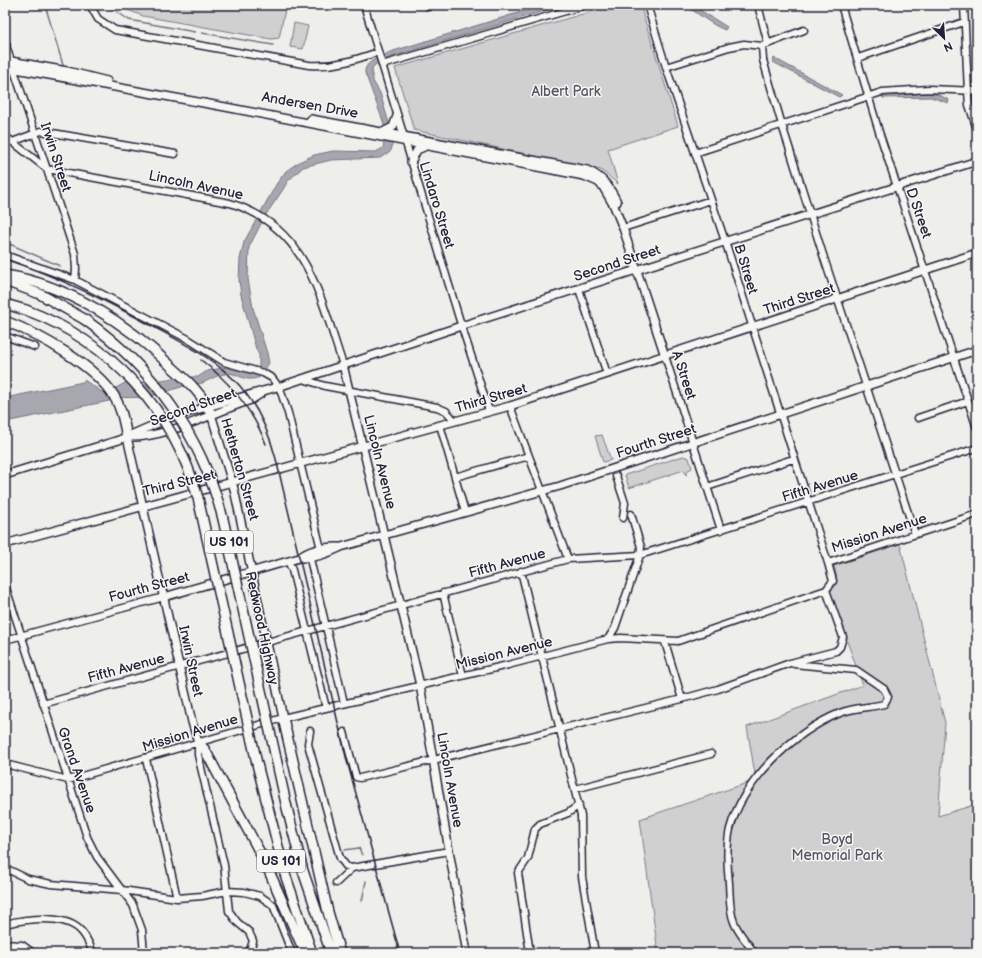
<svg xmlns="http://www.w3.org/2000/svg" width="982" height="958" font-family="'Balsamiq Sans',sans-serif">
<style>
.green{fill:#d0d0d1;stroke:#797986}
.water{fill:#a7a7af;stroke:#727281}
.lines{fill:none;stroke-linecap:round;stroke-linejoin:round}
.stream{stroke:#727281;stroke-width:1.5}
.minor-casing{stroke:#22223b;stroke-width:9}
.major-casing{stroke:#22223b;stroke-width:10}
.highway-casing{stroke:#22223b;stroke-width:12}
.minor{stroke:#f6f6f2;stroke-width:6}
.major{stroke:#f6f6f2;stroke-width:7}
.highway{stroke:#f6f6f2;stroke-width:9}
.rail{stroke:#22223b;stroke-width:1.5}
.highway-bridge-casing{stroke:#22223b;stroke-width:12;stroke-linecap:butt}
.highway-bridge{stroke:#f6f6f2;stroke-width:9}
.labels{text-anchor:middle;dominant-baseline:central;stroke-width:3;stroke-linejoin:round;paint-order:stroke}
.shield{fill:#f6f6f2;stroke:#626272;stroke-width:1}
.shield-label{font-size:13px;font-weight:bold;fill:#22223b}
.park-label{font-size:14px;fill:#565668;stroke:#f6f6f2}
.street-label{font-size:14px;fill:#22223b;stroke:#f6f6f2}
</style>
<rect width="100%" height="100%" fill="#eeeeeb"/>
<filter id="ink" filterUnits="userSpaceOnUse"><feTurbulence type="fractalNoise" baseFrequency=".025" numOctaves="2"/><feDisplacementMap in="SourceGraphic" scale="8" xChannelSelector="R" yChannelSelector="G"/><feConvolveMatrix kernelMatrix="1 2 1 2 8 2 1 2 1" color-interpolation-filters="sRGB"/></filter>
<g filter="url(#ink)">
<path class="green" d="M120,5h166l-7,33 -8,1 -128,-23 -18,-7z
M614,5h26l38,121 -70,23 10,35 -17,-14 -187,-40 -19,-62z
M294,23l14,3 -5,23 -13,-2z
M602,435l9,25 -8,2 -8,-26z
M683,456l6,2 3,10 -5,3 -1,4 -2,-5 -55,18 -4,-13z
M900,544l45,179 -7,93 39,-12v149h-319l-18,-134 116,-39 -9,-53 116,-42 -34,-93c11,-7 8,-15 5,-26z"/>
<path class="water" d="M544,5h20l-173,52 -15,7 -4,4 1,13 7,12 11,37 1,18 -2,4 -10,6 -49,2 -28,7 -15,14 -6,10 -17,25 -16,31 -1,32 5,29 14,45 2,10 -9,14c-18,7 -21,-6 -35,-3 -8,1 -15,6 -23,9 -6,2 -12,1 -18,3 -11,3 -21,8 -33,10 -15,3 -28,0 -42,3v2l-104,21v-24l78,-16 1,-2 18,12 14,-4 9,-5 25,-1 29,-5h19l9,-6 20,-4 26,6 6,-5v-13l-3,-6 -15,-54 -2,-15 1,-21 4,-17 33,-59 9,-12 13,-9 15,-7 19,-4 43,1 7,-4 3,-14 -3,-13 -18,-48c-1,-12 16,-16 25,-21z
M683,5h9l35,22 -2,3c-16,-6 -27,-18 -42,-25z
M774,58l68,37 -1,1 -2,1 -66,-35z
M928,93l11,2 10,5 -1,3 -17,-6 -48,1 -1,-2z"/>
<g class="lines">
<path class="stream" d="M45,5l18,60
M107,5l22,15 66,12
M202,33l71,12
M5,242l55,24
M344,850l15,-2 3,7
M362,901l4,-20
M362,953l2,-4"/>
<g class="minor-casing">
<path id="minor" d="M90,5l8,14 17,11 194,35c25,2 46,-5 69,-13
M364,5l95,313 30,93
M429,5v2
M647,5l19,62 61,180 101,316
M758,5l10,39
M841,5l39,130 97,293
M967,5h-3l4,87 1,13 8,24
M5,43l70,211 1,15 -1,11
M762,46l1,14 19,65 42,133 91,276
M858,58l106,-36
M382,65l204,-60
M666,67l63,-20 15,-3 18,2 42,-16
M5,136l42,33 183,34c78,24 90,94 113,162
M15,141l26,-10 134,23
M695,153l187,-61 47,-3 48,2
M623,228l88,-28
M5,255l70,25 113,59 36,23 39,11 9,5 8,11 8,24 33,136
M579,289l28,85
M5,336l30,11
M665,356l56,174
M303,379l22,7 112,21 9,4 9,10
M510,406l58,153
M918,418l50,-17
M440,425l25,87
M616,476l9,27 -2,15
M455,477l74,-21
M707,487l86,-28
M310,559l34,144
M289,563l3,7 34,138
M521,571l60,245 1,61 13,76
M5,585l82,252 10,20 36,48 9,25 2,23
M443,593l20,83
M608,639l7,-11 25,-73 1,-8 -10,-33
M5,640l159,-43
M665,642l17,57
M43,704l525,-145 72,-4 337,-107
M310,731l-2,13 32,114 6,8 6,2
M344,732l12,45 4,1 322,-79 36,-10 72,-26 46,-12 4,-4 3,-10 -17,-47
M198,742v13l26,110 5,46 8,11 12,10 4,9 -4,12
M146,759l31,139
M5,764l63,16 215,-62 225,-53 100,-26 13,-1 57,3 148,-51 7,-9 -5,-18 149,-49
M575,789l136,-35
M5,868l23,11 23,5 71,6 55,8 25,-2 25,-5 17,1 16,4 13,9 19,48
M336,883l16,-15 97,-17
M5,924c20,-5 57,-10 74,5 6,5 11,16 14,24
M5,944l17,1 11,8
M530,953l-12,-80 10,-15 7,-29 5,-5 28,-11 11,-8
M754,953c-6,-10 -16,-20 -20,-31 -5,-12 -4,-25 -5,-39 -2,-18 -3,-36 1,-54 13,-49 64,-97 110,-116 14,-6 29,-5 44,-9l4,-7 -4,-8 -28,-19 -62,-6"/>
</g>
<g class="major-casing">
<path id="major" d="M5,46l1,-1
M5,60l62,11 40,10
M5,67l215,39 364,70 14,6 5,5 11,19 9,22 42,128
M311,119l276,51c16,7 23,17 30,32
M385,131l8,-4 4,-11
M411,162l6,-12 7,-3
M343,365l77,320 47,268
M211,414l23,75 49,229
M127,437l65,285 6,20
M127,437c38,2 87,-25 124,-37l11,-7
M5,475l114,-35 53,-23 112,-32 177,-59 516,-165
M5,544l505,-138 467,-153
M299,558c11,-9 26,-11 39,-11
M164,597l135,-39c15,1 28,-4 42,-11l219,-61 417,-136"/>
</g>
<g class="highway-casing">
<path id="highway" d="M5,275c63,10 123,49 168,93 16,14 30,27 38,46
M5,281l35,13 44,25
M5,304l21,6
M5,321c34,13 90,45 109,75 8,13 10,27 13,41
M283,718l45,194 12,41
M198,742l7,8 60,112 40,91
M258,768l27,106 27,79
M287,808l16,63 28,82"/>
</g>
<use href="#minor" class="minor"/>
<use href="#major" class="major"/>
<use href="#highway" class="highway"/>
<path class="rail" d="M5,259c52,17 99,41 147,67 31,17 64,33 88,60 18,21 29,46 36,73l71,302 53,192
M201,360c29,22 52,51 65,84"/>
<g class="highway-bridge-casing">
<path id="highway-bridge" d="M26,310c85,32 148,101 172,188l60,270
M84,319c70,49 118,118 139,200l64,289"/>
</g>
<use href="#highway-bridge" class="highway-bridge"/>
</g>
</g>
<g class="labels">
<g class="shield">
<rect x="205" y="531" width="48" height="22" rx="3"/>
<rect x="257" y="850" width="48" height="22" rx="3"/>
</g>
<g class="shield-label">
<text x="229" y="542">US 101</text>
<text x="281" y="861">US 101</text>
</g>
<g class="park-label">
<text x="566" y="91">Albert Park</text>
<text x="837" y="839">Boyd<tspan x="837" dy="16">Memorial Park</tspan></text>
</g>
<g class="street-label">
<text transform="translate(310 105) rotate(10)">Andersen Drive</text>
<text transform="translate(56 157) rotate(72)">Irwin Street</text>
<text transform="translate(196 185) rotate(12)">Lincoln Avenue</text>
<text transform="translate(437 205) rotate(73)">Lindaro Street</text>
<text transform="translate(919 213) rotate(71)">D Street</text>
<text transform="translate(617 263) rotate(-18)">Second Street</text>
<text transform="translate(746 269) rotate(73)">B Street</text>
<text transform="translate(799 299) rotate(-18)">Third Street</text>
<text transform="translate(684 375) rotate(72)">A Street</text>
<text transform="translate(491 398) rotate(-16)">Third Street</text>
<text transform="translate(193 407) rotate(-19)">Second Street</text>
<text transform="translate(656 441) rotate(-18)">Fourth Street</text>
<text transform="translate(380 462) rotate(76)">Lincoln Avenue</text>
<text transform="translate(240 469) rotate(74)">Hetherton Street</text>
<text transform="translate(179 483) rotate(-14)">Third Street</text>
<text transform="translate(820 486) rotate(-17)">Fifth Avenue</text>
<text transform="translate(879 533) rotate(-18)">Mission Avenue</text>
<text transform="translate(507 563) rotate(-15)">Fifth Avenue</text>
<text transform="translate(149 587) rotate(-15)">Fourth Street</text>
<text transform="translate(262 628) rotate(78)">Redwood Highway</text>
<text transform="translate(504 653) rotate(-14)">Mission Avenue</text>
<text transform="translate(191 661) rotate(78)">Irwin Street</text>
<text transform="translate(126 668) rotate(-15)">Fifth Avenue</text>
<text transform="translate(190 733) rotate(-17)">Mission Avenue</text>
<text transform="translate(77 770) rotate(71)">Grand Avenue</text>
<text transform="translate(450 780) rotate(80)">Lincoln Avenue</text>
</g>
</g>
<rect width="982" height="958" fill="none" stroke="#f6f6f2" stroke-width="20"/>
<rect x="10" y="10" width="962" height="938" fill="none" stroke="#22223b" stroke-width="1.5" filter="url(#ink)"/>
<g transform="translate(944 38) rotate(155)" stroke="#f6f6f2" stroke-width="3" paint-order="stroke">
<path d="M0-3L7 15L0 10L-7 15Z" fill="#22223b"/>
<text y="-6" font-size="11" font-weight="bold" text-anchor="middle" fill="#22223b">N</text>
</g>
</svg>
